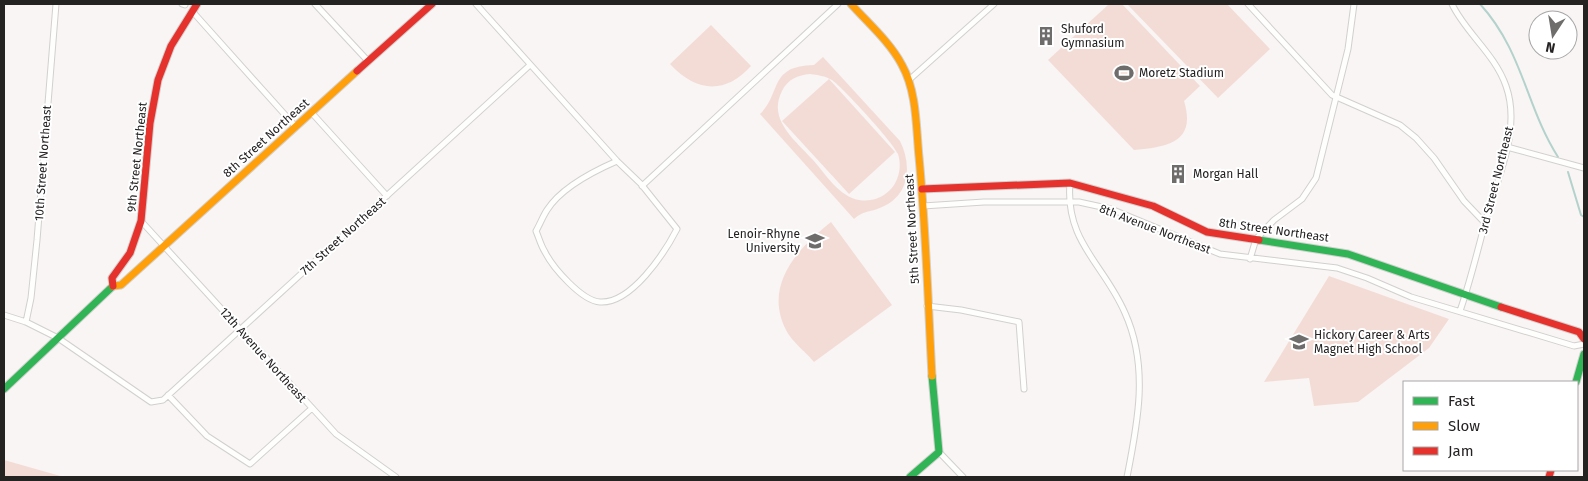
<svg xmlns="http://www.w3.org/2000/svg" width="1588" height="481" font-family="'Fira Sans',sans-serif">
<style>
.green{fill:#f4dcd6;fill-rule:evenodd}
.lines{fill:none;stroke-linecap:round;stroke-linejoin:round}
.stream{stroke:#b3d2cb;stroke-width:2}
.street-casing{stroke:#d2d0cf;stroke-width:7}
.fast-casing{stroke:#d2d0cf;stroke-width:9}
.slow-casing{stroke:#d2d0cf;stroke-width:9}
.jam-casing{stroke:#d2d0cf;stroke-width:9}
.street{stroke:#fefefd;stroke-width:5}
.fast{stroke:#30b455;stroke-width:7}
.slow{stroke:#ff9f0a;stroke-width:7}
.jam{stroke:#e5322d;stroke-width:7}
.labels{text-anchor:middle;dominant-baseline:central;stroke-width:4;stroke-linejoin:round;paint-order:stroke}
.poi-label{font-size:12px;fill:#252222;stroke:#fff;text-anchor:start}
.street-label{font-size:12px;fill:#252222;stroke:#fff}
</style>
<rect width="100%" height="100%" fill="#f8f5f4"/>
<path class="green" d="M1109,4h13l78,82 -16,15c13,42 -18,46 -50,49l-86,-90z
M1127,4h100l43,45 -52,49z
M711,25l40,41c-26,29 -55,26 -81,-2z
M823,57l77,84c12,24 10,54 -18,66 -12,6 -16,2 -28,12l-94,-105c22,-21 8,-48 54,-49zM810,74c8,1 15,2 22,6 12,9 60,61 66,74 4,12 1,27 -8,36 -8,8 -19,12 -31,10 -19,-3 -33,-25 -45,-39 -18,-20 -47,-41 -32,-70 6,-12 16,-16 28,-17z
M829,79l66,73 -46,42 -67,-73z
M831,222l61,83 -78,57c-8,-10 -23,-21 -28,-32 -23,-45 12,-82 45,-108z
M1329,276l120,43 -20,29 -71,54 -44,4 -5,-28 -45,4z
M4,460l60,17h-60z"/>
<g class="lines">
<path class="stream" d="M1480,4c43,47 46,103 78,153
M1568,172l13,43 3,2"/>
<g class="street-casing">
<path id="street" d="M182,4l3,1
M315,4l53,57
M476,4l141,157 24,23 36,45c-13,25 -46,75 -77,73 -18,-1 -47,-34 -55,-50 -4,-6 -6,-14 -9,-21 4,-7 7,-15 11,-21 14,-22 47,-39 70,-49
M1248,4l84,91 68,30 16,13 18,20 30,43 21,22
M1452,4c13,28 43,50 54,82 16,45 -10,94 -21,137 -8,30 -15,59 -25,88
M192,11l104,116
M909,80l85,-76
M311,112l76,84
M1507,147l77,21
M1070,183c-5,59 34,81 55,130 24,53 13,109 2,164
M642,186l196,-182
M923,206l61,-4h95l32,7 109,45 117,14 30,10 44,19 163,49 10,-2
M141,221l195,213 60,43
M1250,259l6,-20 18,-19 28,-21 14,-21 32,-129 6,-45
M927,306l34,4 58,12 5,67
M4,315l22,7 32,16 93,64 12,-2 367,-335
M26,322l5,-24 6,-58 19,-236
M168,395l39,41 43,28 61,-55
M939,452l24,25"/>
</g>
<g class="fast-casing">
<path id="fast" d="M1259,240l89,14 153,53
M1576,382l8,-28
M4,389l109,-103
M910,477l29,-25 -7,-76"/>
</g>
<g class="slow-casing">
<path id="slow" d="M851,4c17,19 39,38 51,61 15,27 14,62 17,92 7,73 9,146 13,219
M113,286l8,-1 236,-214"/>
</g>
<g class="jam-casing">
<path id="jam" d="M357,71l75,-67
M922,189l148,-6 83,23 54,26 52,8
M113,286l-1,-8 18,-25 11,-32 9,-98 8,-43 13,-34 26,-42
M1501,307l78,25 5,7
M1549,477l2,-7"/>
</g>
<use href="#street" class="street"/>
<use href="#fast" class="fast"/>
<use href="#slow" class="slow"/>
<use href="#jam" class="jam"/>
</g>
<defs>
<g id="building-bare" transform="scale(1.5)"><path d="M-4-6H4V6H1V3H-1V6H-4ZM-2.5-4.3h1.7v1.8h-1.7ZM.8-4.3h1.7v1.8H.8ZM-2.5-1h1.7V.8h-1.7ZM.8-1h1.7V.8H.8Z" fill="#6f6c6c" stroke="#fff" stroke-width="2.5" paint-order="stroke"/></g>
<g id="stadium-bare" transform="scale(1.5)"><path d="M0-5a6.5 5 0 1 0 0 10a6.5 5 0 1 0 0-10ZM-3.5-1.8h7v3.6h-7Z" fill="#6f6c6c" stroke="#fff" stroke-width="2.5" paint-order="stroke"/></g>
<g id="university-bare" transform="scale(1.5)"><path d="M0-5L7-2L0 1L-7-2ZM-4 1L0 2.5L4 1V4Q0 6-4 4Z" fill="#6f6c6c" stroke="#fff" stroke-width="2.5" paint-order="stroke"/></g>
<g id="school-bare" transform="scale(1.5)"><path d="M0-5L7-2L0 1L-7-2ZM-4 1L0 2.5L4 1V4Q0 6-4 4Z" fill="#6f6c6c" stroke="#fff" stroke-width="2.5" paint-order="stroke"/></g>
</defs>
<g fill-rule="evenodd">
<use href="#building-bare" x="1046" y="36"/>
<use href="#stadium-bare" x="1124" y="73"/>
<use href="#building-bare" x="1178" y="174"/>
<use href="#university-bare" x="815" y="241"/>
<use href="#school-bare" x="1299" y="342"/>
</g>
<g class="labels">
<g class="poi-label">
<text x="1061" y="29">Shuford<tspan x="1061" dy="14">Gymnasium</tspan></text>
<text x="1139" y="73">Moretz Stadium</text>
<text x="1193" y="174">Morgan Hall</text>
<text x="800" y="234" text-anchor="end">Lenoir-Rhyne<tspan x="800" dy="14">University</tspan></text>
<text x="1314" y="335">Hickory Career &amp; Arts<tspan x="1314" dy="14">Magnet High School</tspan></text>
</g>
<g class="street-label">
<text transform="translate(266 138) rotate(-42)">8th Street Northeast</text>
<text transform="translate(137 157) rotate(-84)">9th Street Northeast</text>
<text transform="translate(43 163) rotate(-86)">10th Street Northeast</text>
<text transform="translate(1496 180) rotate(-76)">3rd Street Northeast</text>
<text transform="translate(912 229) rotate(-93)">5th Street Northeast</text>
<text transform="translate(1155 229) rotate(21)">8th Avenue Northeast</text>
<text transform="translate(1274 230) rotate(8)">8th Street Northeast</text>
<text transform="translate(343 236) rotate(-42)">7th Street Northeast</text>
<text transform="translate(263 355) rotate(48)">12th Avenue Northeast</text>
</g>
</g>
<rect width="1588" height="481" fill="none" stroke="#252222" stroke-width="10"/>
<rect x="1403" y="381" width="175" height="90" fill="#ffffff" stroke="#a8a7a7"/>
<rect x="1413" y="397" width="25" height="8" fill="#30b455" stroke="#a8a7a7"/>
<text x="1448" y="406" font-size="15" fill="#252222">Fast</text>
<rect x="1413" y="422" width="25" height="8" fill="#ff9f0a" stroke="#a8a7a7"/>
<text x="1448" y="431" font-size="15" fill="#252222">Slow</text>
<rect x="1413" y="447" width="25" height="8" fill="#e5322d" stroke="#a8a7a7"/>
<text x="1448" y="456" font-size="15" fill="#252222">Jam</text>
<g transform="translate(1553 35) rotate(192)"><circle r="24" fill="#ffffff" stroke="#a8a7a7"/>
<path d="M0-4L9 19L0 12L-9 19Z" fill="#6f6c6c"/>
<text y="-8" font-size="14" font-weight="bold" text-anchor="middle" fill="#252222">N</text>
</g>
</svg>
